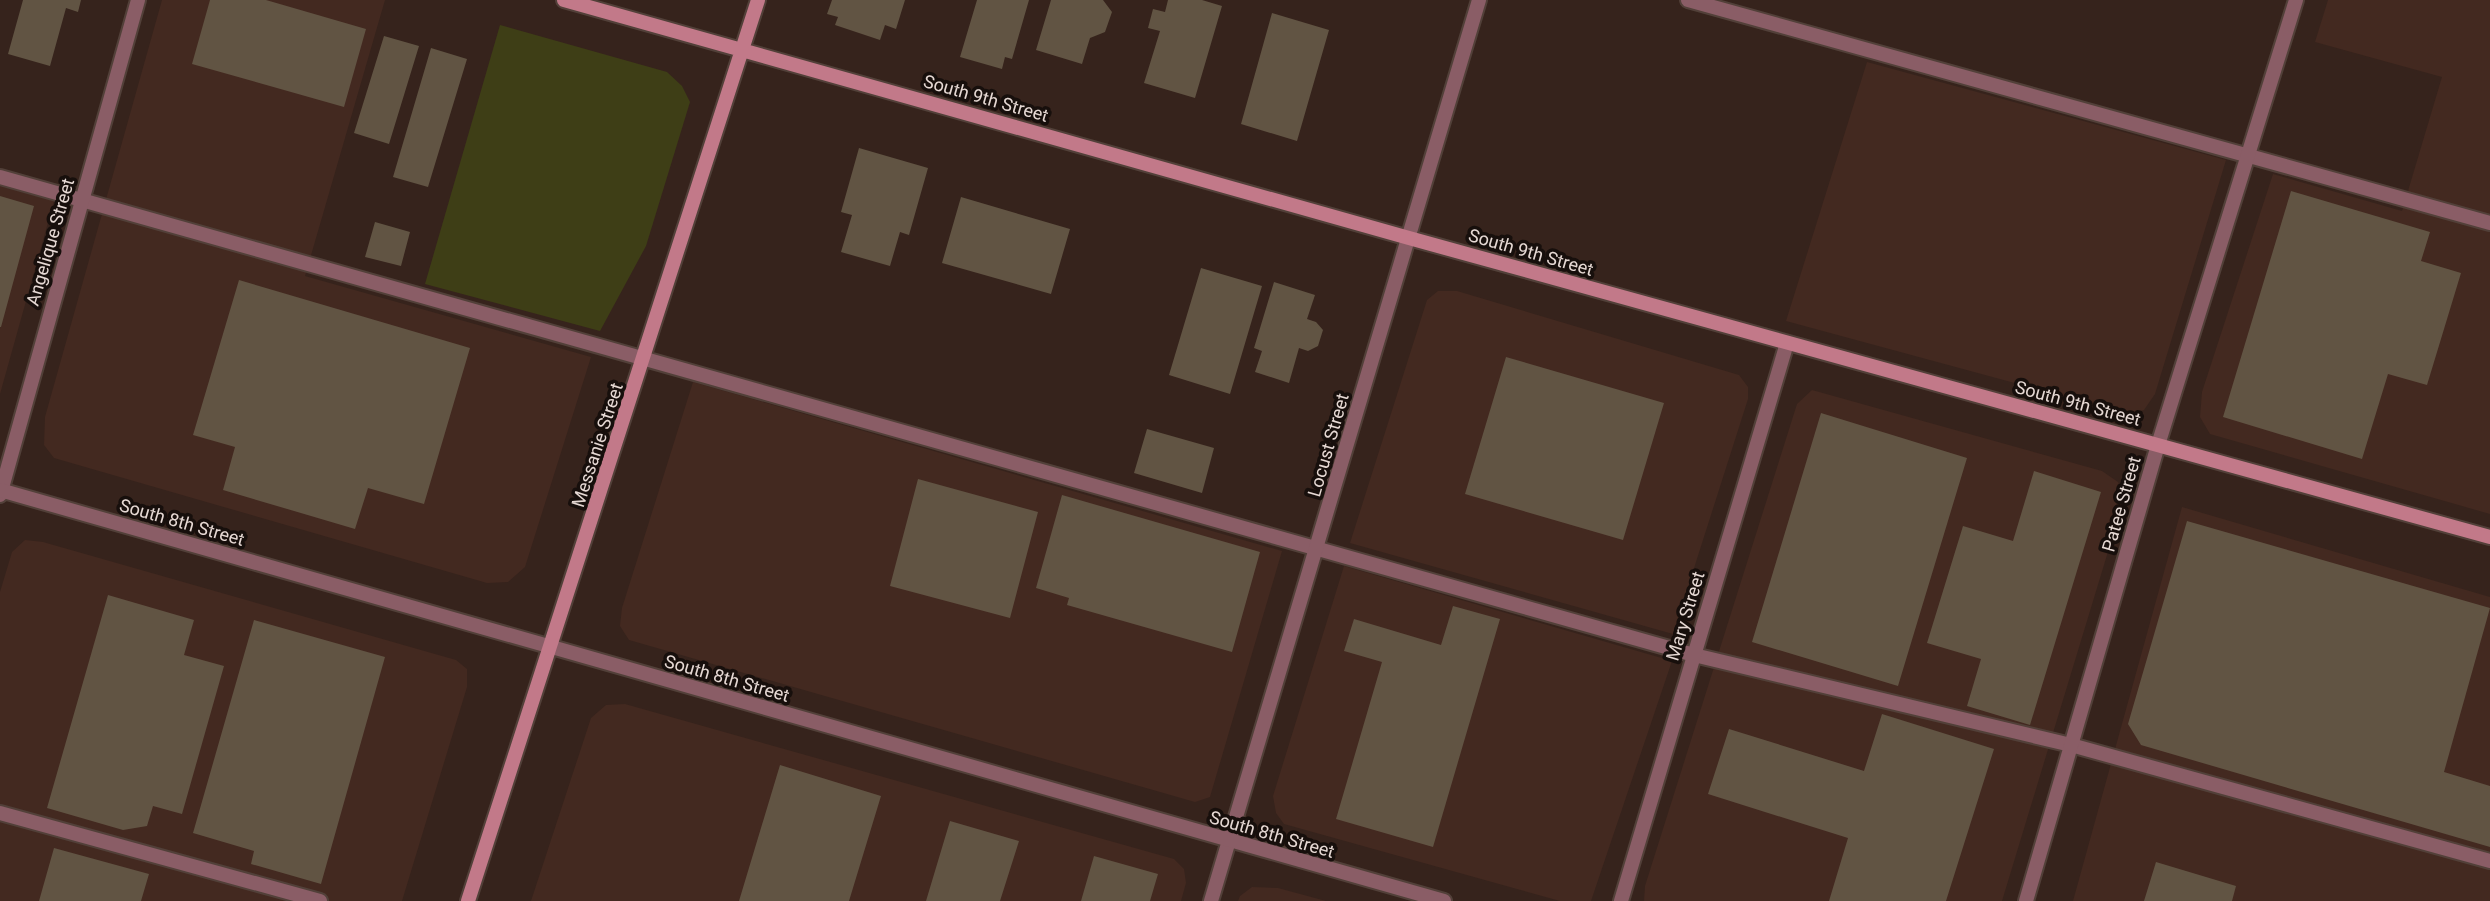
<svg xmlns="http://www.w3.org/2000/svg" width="2490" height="901" font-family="Roboto,sans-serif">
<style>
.built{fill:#432920}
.green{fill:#3e3e16}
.building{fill:#615443}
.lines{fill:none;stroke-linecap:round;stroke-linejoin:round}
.service-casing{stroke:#524039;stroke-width:18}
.minor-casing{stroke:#524039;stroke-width:18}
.tertiary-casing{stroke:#524039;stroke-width:18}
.secondary-casing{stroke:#524039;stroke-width:18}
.service{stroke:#8a5d66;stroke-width:14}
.minor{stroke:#8a5d66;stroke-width:14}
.tertiary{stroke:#8a5d66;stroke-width:14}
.secondary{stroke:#c27989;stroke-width:14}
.labels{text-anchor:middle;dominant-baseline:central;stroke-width:7;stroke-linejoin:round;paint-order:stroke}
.street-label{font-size:18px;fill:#e6d9d4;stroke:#170f0c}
</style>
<rect width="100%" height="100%" fill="#36231c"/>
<path class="built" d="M162,0h223l-80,276 286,81 -66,210 -17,15 -21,1 -433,-125 -10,-13 1,-28z
M2328,0h162v514l-280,-80 -10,-17 2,-25 71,-218 129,37 40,-134 -127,-35z
M1867,62l359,98 -71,234 -11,16 -15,4 -343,-93z
M0,186l54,15 -54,193z
M1438,291h19l282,84 9,12v12l-75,235 -323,-91 77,-243z
M693,382l589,169 -72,246 -15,5 -566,-162 -9,-14 2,-18z
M1812,390l290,81 16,11 6,17 -122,402h-358l1,-15 152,-482z
M2182,507l308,90v304h-417z
M25,540l18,2 413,118 11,9v18l-65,214h-402v-309l12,-40z
M1344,566l328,95 -81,240h-31l-276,-77 -8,-11 -3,-17z
M625,704l549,155 10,10 2,14 -5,18h-650l60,-183 15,-13z
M1252,887l26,1 48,13h-88l2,-5z"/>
<path class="green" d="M500,25l167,47 15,14 8,16 -44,144 -46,85 -175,-47z"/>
<path class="building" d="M23,0h58l-3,12 -12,-4 -16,58 -42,-12z
M210,0h56l100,29 -22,78 -152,-43z
M832,0h73l-9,29 -11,-4 -5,15 -45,-15 3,-8 -11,-3z
M977,0h52l-17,59 -7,-2 -3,12 -42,-12z
M1051,0h52l9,12 -7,20 -15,6 -8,26 -46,-14z
M1168,0h34l20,6 -27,92 -51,-15 16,-52 -12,-3 5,-19 12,3z
M1272,13l57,17 -32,111 -56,-17z
M384,36l35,10 -30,98 -35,-11z
M431,48l36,11 -39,128 -35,-10z
M859,148l69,20 -19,67 -9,-3 -10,34 -49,-14 11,-37 -11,-3z
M2291,191l139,41 -9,29 40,12 -34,112 -39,-11 -26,85 -139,-42z
M0,196l34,10 -33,121h-1z
M961,197l109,32 -19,65 -109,-31z
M375,222l35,10 -9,34 -36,-9z
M1201,268l61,18 -32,108 -61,-19z
M239,280l231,68 -46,156 -56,-16 -13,41 -132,-39 12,-43 -42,-12z
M1274,282l41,13 -8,24 9,3 7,8 -5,16 -10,5 -9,-3 -10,35 -34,-11 7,-21 -8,-3z
M1506,357l158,46 -41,137 -158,-46z
M1821,413l146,45 -69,228 -146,-44z
M1147,429l67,19 -12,45 -68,-20z
M2034,471l67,21 -71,233 -63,-19 14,-47 -54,-16 36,-117 50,15z
M918,479l120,33 -28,106 -120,-32z
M1062,495l198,57 -28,100 -165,-47 2,-7 -33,-10z
M2187,521l303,87 -46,164 46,14v61l-349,-102 -13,-21z
M108,595l86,25 -10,35 40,11 -42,148 -29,-8 -6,20 -24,4 -76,-22z
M1453,606l47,13 -67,228 -97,-28 46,-157 -38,-11 10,-32 87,26z
M254,620l131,37 -64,227 -70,-20 3,-13 -61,-18z
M1882,714l112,35 -48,152h-117l19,-63 -140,-44 21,-65 135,42z
M780,765l101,31 -32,105h-110z
M950,821l69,20 -19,60h-74z
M54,848l95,26 -8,27h-102z
M1094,856l64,18 -8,27h-69z
M2156,862l80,24 -4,15h-88z"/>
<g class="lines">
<g class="service-casing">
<path id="service" d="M1688,0l802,223
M0,177l1694,478 377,90 419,116
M0,813l320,88"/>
</g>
<g class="minor-casing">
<path id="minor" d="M0,495l138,-495
M1211,901l268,-901
M1621,901l166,-558
M2026,901l132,-456 138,-445"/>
</g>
<g class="tertiary-casing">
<path id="tertiary" d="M0,490l1444,411"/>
</g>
<g class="secondary-casing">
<path id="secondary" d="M564,0l845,238 1081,299
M468,901l290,-901"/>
</g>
<use href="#service" class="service"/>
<use href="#minor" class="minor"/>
<use href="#tertiary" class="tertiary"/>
<use href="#secondary" class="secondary"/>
</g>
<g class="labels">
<g class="street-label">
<text transform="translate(986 98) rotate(16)">South 9th Street</text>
<text transform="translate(50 242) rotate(-74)">Angelique Street</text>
<text transform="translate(1531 252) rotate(16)">South 9th Street</text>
<text transform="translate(2078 403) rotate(15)">South 9th Street</text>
<text transform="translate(597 445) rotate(-72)">Messanie Street</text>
<text transform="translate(1328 445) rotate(-74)">Locust Street</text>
<text transform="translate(2121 504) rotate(-74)">Patee Street</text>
<text transform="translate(182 522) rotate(16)">South 8th Street</text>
<text transform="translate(1685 616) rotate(-73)">Mary Street</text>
<text transform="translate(727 678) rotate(16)">South 8th Street</text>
<text transform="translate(1272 834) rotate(16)">South 8th Street</text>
</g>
</g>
</svg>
